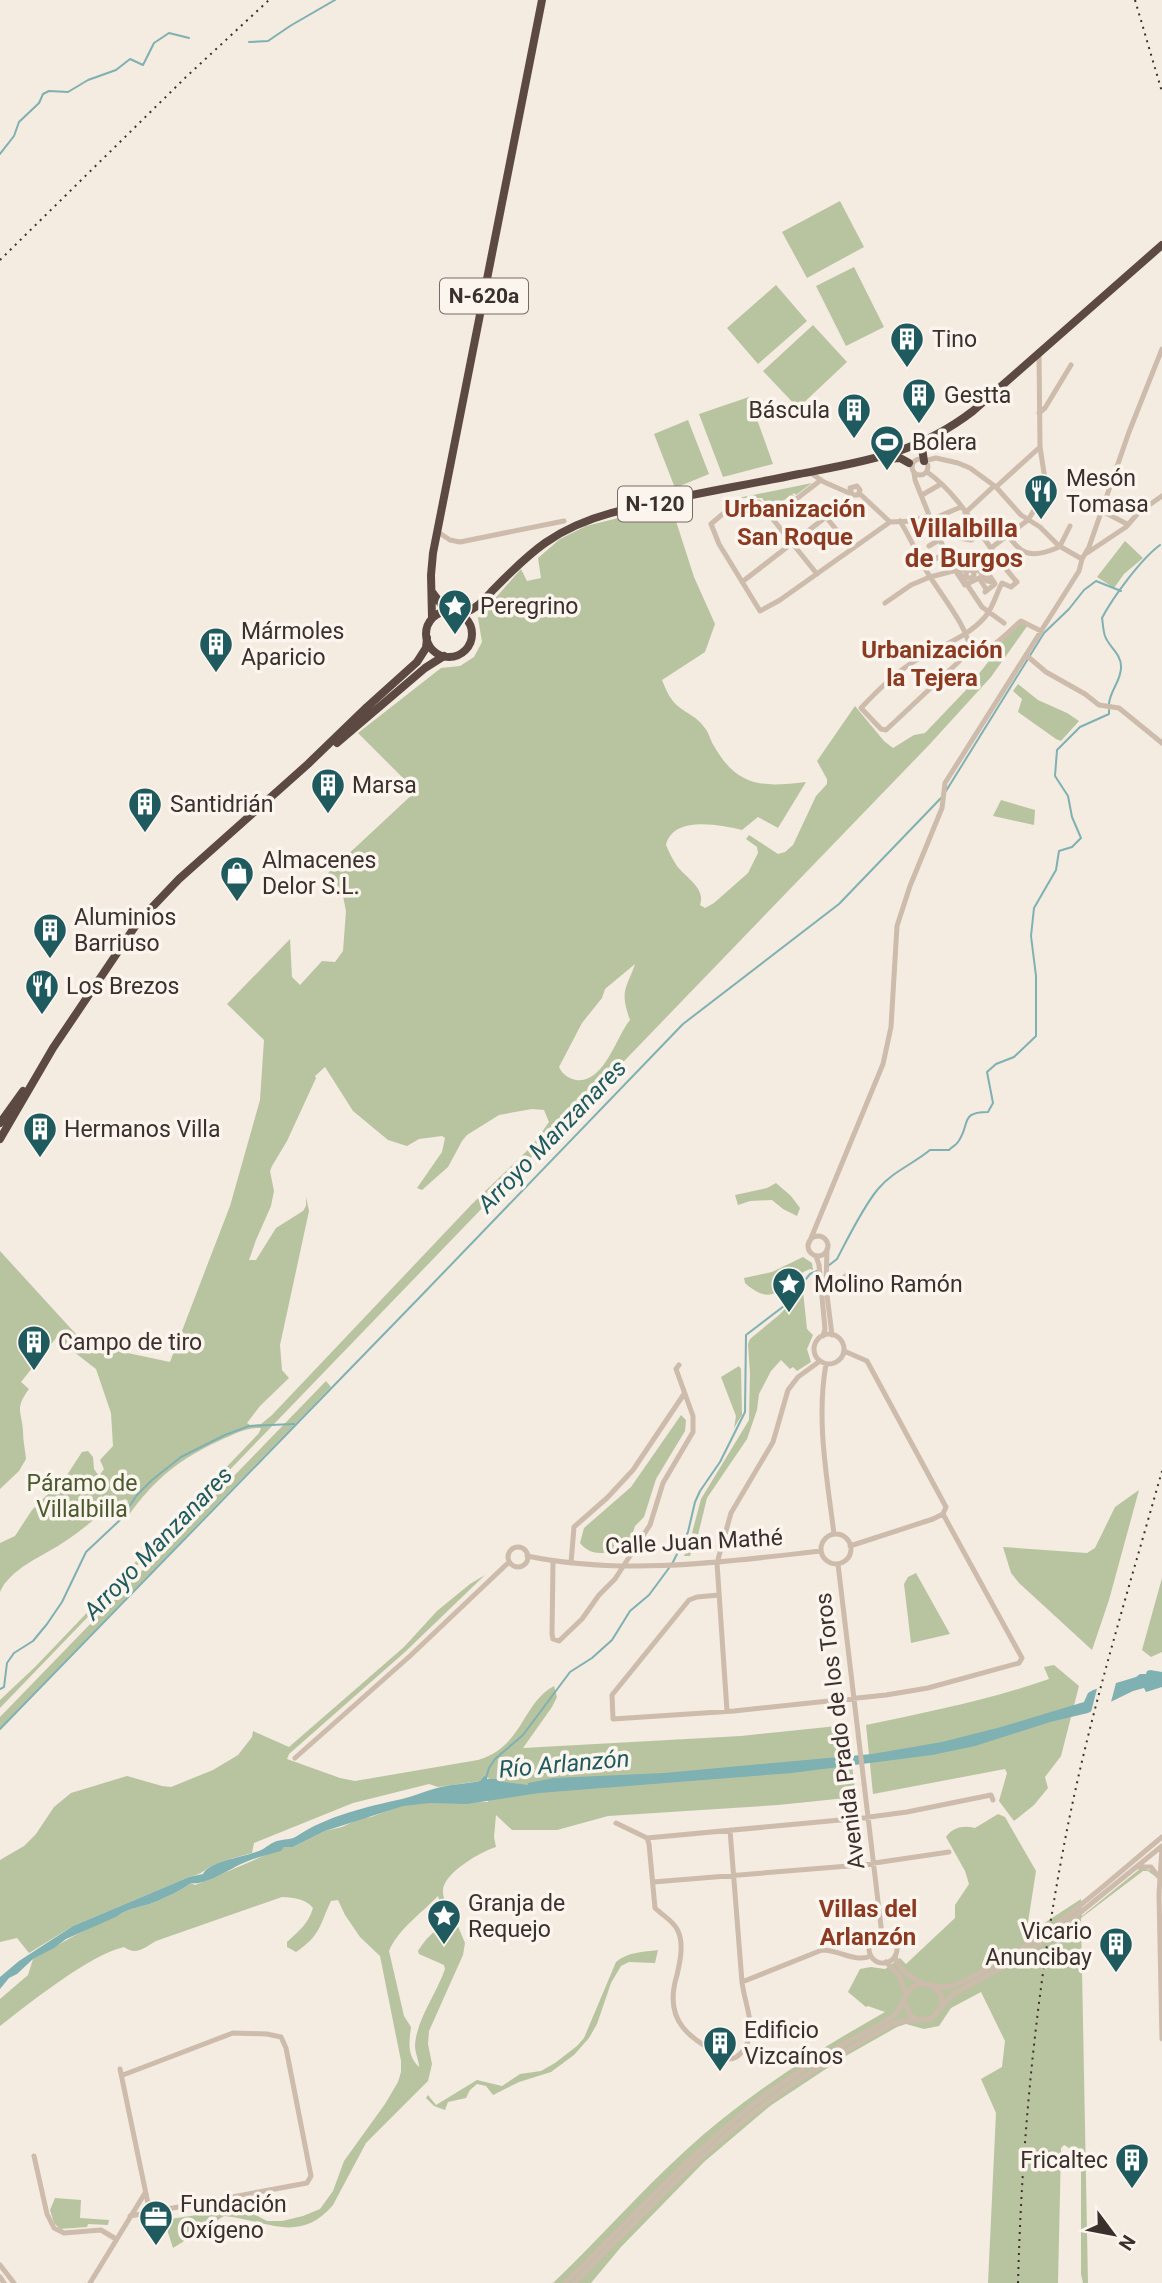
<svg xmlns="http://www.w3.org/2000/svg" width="1162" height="2283" font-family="Roboto,sans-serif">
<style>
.green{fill:#b8c4a0;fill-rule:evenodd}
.water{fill:#7fb0b2}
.pier{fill:#f4ebe1}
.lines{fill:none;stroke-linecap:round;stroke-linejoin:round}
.stream{stroke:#7fb0b2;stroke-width:2}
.minor{stroke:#cdbbac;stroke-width:5}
.highway{stroke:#5c4a42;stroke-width:8}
.rail{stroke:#3b302b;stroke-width:2;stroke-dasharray:2 5;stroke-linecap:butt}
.labels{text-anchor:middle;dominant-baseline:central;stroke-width:7;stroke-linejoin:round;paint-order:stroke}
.shield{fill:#fbf5ee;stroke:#756b66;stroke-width:2}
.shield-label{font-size:21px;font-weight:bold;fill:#3b302b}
.poi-label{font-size:23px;fill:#3b302b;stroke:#fbf5ee;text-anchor:start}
.park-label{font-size:23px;fill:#4a5a2e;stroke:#fbf5ee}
.street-label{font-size:23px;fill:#3b302b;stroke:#fbf5ee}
.neighbourhood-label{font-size:24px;font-weight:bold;fill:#8c3b22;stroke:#fbf5ee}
.water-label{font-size:24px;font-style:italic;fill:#1f5a5e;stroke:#fbf5ee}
.quarter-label{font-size:26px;font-weight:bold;fill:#8c3b22;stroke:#fbf5ee}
</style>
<rect width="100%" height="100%" fill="#f4ebe1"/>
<path class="green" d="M840,201l24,46 -57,31 -25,-46z
M854,267l30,60 -38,19 -30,-60z
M776,285l31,36 -49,43 -31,-36z
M813,325l34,37 -49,46 -35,-37z
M749,397l24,67 -50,13 -24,-63z
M688,420l21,54 -34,14 -21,-54z
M812,483l-16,12 -2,-2 -14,10 2,4 -8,6 -12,-15h-24z
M655,509l19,6 20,62 21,47 -10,28 -43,28c4,10 8,20 17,27 9,7 18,10 25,20 5,5 6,13 10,19 24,42 49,41 92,36l-28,46 -20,-11 -16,13c-21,-5 -69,-15 -76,15 3,7 7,15 11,21 9,12 29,22 23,39l5,3 9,-5 34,-30 10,-20 -1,-6 -11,-8 3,-4 29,19 7,-2 8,-7 23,-49 11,-12v-5l-10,-18 38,-55 29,35 9,7 21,-13 11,-2 41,-43 23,-29 13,-20 19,-18 7,2 -37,52 -62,68 -929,963v-8l35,-33 224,-234 2,-5c-13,-1 -24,5 -36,10 -46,21 -70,40 -99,81l-5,-5 7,-13 -3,-2c-24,12 -41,31 -64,45 -20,13 -51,25 -61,48v-49l15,-7 17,-26 35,-35 15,-23 6,-1 5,6 1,12 5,7 5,-7 -4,-9 13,-14 -2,-33 -15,-44 -40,-31 -35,44 8,7c-15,20 -7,23 -6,42 0,10 2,18 3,28l-7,12 -19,18v-238l85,93 85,18 60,-156 30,-106 4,-60 -37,-36 63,-65 2,38 8,8 22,-24 13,1 8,-11 3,-40 -4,-20 -14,-18 88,-82 -58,-58 83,-65 19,-2 14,-9 8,-15 -4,-24 43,-49 6,12 14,-3 -3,-20 22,-19 26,-13zM635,964c-8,24 -16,26 -5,56 -14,17 -26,64 -54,60 -8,-2 -13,-5 -17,-13l23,-44 20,-25 3,-9zM325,1067l28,44 35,29 19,6 12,-7 23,-3 3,2 -3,14 -25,36 5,2 26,-23 14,-26 5,-6 32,-20 33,-6 12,1 5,12 -17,24 -60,58 -200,211 -11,9 -11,1 -3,-2 13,-17 29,-28 -7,-8 -2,-25 29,-134 -3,-14v9l-3,5 -27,17 -20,32h-7l7,-20 15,-34 3,-15 -4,-20 2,-5 15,-25 29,-63 -1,-2z
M1125,541l18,17 -19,16 -10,14 -17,-11z
M1018,684l20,16 29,13 12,8 -18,20 -5,-2 -38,-27 4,-13 -9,-8z
M1001,800l34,10 -1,15 -41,-9z
M776,1183l15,13 9,12 -3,8 -14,-7 -11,-9 -22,1 -12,4 -3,-10 32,-7z
M803,1257l9,6 1,7 -3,-1c-27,10 -33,43 -65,14l-1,-5 28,-6z
M803,1291l4,38 6,6 -6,14 4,13 -14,9 -4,-4 -3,2 -9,-9 -10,11 -12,23 -2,16 -10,29 -40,59 -9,37 -8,21h-6l7,-19 10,-38 48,-79 1,-47 -2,-29 2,-5 29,-24z
M739,1366l2,3 1,46 -8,13 2,-12 -15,-39z
M326,1381l5,6 -331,341v-11z
M681,1415l5,5 -1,11 -29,48 -12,38 -9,9 -6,18c-15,9 -37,15 -49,-1l4,-15 47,-41z
M1139,1490l-30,110 -17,50 -73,-67 -8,-10 -8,-26 84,6 8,-5 20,-41z
M916,1573l34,61 -39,9 -7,-59 4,-7z
M485,1575l-80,77 -116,102 -2,5 53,19 15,3 123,-21c45,-13 44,-57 76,-74l3,11 -5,10 -29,41 218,-12 106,-11 9,72 -78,8 -170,11 -51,14h-45l-16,-15 -2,22 2,10c-14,4 -55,27 -53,45 0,8 6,18 9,26l-7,-1 -7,-21c-17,18 -39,32 -49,55l15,65 7,11c-2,16 -4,28 8,40 0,-7 -4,-14 -4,-21 1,-26 22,-53 30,-77l-1,-4 -25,-11 -1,-3c10,-15 19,-26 39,-27l8,19 -2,12 -34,76 -1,13 4,20 -4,17 -62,62 -33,62c-34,40 -67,15 -109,11l-51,32 -9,-28 79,-12 24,13h15l21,-5 17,-7 13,-18 11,-30 41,-57 13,-22 3,-10v-11l-21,-105 -20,-19 -15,-22 -7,-15 -7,1c-12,25 -10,34 -35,51l-9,-5v-5c11,-10 22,-19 26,-34 -8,-10 -19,-10 -31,-11l-126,44c-12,7 -20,15 -32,6 -35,8 -94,56 -124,79v-27l28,-24 5,-16c27,-15 54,-32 85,-43 9,-8 25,-9 37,-14 12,-5 25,-11 36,-19l4,2 13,-5 76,-33h9l32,-16 17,-4 19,-9 10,-1 32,-12 23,-2 62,-1 2,-23 -6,-3 -4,5 -42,6 -9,-3 -76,19 -99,40 -2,10c-12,3 -26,7 -38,12 -11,5 -11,9 -25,12l-116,49 -44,27 -12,-15 -17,4v-82l24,-14 12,-12 18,-27 17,-14 56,-17 35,10 9,1 42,-17 25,-15 14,-18 1,-6 36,16 115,-100 33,-36 33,-27z
M1162,1578v74l-11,5 -9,-7z
M1054,1665l25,21 -18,70 -16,21 3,11 -14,17 -20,16 -15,-20 8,-28 -2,-4 -132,25 -7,-69c62,-13 123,-25 183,-46l-5,-12z
M998,1814l7,3 31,54 -10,64 55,-36 1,9 80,-67 -81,68 1,7 59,-48 12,3 3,6 -8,-6h-5l-62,47 7,365h-5l-2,-9v-103h-3c-5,-9 -4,-22 -14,-26l-3,3 -3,135h-70l8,-170 -15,-34 21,-12 3,-26 -24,-49 -30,16 -12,18 -15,3 -18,-5 -9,3 -53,30 -74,49 -66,56 -83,85 -30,36h-38c45,-43 86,-90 132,-132 60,-55 129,-99 200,-139l-17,-6 -2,1 -18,-15 12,-23 11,-2 14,2 15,-11 6,6 49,-46v-13l14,-21 -4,-13 -19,-34c7,-10 18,-12 29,-9z
M658,1950l-3,13 -26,-1 -8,4 -10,17 -14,41 -8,14 -15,17 -23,17 -32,10 -26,13 -7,-9 -9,-2 -7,6 -4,8 -18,4 -3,8 -11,-4 -8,-8 2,-3 8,10 41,-25 25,6 18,-12 21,-3 14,-8 22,-17 7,-8 32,-76c11,-10 28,-10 42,-12z
M55,2198l26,2 -1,18 29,2 -1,5 -20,-1 -1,3 -27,2 -6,-6 -4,-13z"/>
<path class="water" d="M1150,1670l12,2v15l-16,5 -2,-4 -11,3 -45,22 -38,9 -75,24 -43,9 -140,18 -253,20 -72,11 -37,-1 -27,3 -78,25 -32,16h-9l-3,4c-11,3 -23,6 -33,10 -16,6 -42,25 -57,22 -11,8 -24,14 -36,19 -12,5 -28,6 -37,14l-52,23 -12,9 -21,11 -16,15 -8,4 -9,11v-12l19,-16 54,-35 116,-49 14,-3c7,-14 46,-17 60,-25 5,-3 8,-6 14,-8 6,-2 15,-1 20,-5 30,-20 69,-29 105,-37 12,-3 24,-8 35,-11 14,-4 29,-4 43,-7l4,-5h3v3h13l3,3 25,3v-2l26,-5 110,-5 208,-19 70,-12 59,-15 83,-25 4,-9 5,-3 43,-13 4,-3h6l1,-3z"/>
<path class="pier" d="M1117,1679l-7,27 -20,10 8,-31z"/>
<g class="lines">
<path class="stream" d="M249,42l19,-1 22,-15 45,-26
M0,154l14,-18 5,-14 20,-19 4,-9 6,-3 19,1 20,-12 28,-10 14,-11 13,6 11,-22 15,-10 20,5
M1109,704c1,-14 13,-24 12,-38 0,-12 -12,-19 -16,-30 -2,-6 -2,-12 -3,-18 11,-21 39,-59 58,-73
M946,791l98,-158 25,-24 15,-19 12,-9 25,10
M828,1266l9,-7c11,-21 26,-52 41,-70 14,-17 35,-25 52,-39h19c3,-3 7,-5 9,-8 13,-18 1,-30 30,-30l5,-9 -6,-31 9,-8 18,-7 22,-21v-60l-5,-40 3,-28 22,-38 3,-19 13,-4 9,-9 -9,-21 -4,-21 -13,-20 2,-26 23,-23 29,-13v-4
M672,1564l16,-32 7,-30 5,-11 20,-29 25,-50 1,-77 38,-29 26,-32 7,-3
M0,1689l4,-2 3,-24 7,-10 19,-12 14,-17 15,-22 24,-50 34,-32 17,-25 15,-15 29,-23 44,-22 24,-9 45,-2
M0,1729l419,-431 264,-274 156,-120 102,-106
M486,1778l3,-10 6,-9 28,-24 47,-63 22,-14 20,-18 18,-29 19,-16 20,-27"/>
<path class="minor" d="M1039,413l6,-5 26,-43
M912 467a8 8 0 1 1 16 0a8 8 0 1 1-16 0Z
M924,461l12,-3 22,5 12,5 26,19 25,28 19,12 17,17
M809,472l15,10 25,11
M927,472c39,27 58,76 90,110l-6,5 -9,-4c-6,11 -9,25 -17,34 -20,23 -51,31 -75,47 -18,12 -34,28 -49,44l20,21 5,1 83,-78
M914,473l1,7 14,35 17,38 36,54 22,16
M996,487l44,-40
M859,493l31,29
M922,495l19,-11
M792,497l3,3 26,-20
M1102,511l25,13
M965,513l29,-27
M826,517l17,21
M930,520l31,-13
M900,521c10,16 17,33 26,49 10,19 47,62 43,82
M997,522c22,25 23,41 60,26
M438,532l12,8 10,2 104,-21
M959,538l12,2 10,-6
M1061,544l9,-18
M929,546l10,-6
M1061,547l21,12
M991,548l37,-28 13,-21 5,-13 -6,-39 -1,-95
M1087,553l39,-26 13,-15 23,-16
M930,562l16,-9
M976,562l12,16 2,-2 5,8 -10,8 1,-3 -7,-11 -14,7 -8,-12z
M966 574a4 4 0 1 1 8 0a4 4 0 1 1-8 0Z
M973,572l5,-3 9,12 7,1
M817,574l-58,-72 -27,4 -21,18 8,20 41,67 20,-11 110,-78 24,-1 15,-6
M742,582l106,-82 4,-5h6l2,-5 -3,-4 -7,2 2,7
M885,603l26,-18 19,-8 27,-7
M969,652c21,3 38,-20 52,-31l20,10
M1026,655l20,17 39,22 14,11 20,3 43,35
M808 1246a10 10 0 1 1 20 0a10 10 0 1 1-20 0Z
M809,1243l74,-179 8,-37 6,-101 13,-40 32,-78 3,-25 134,-212 3,-12 7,-12 40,-115 33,-83
M827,1249l-1,38 6,48
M816,1256l3,9 6,64 -2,7
M826,1287l8,-1 13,-11
M814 1349a15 15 0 1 1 30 0a15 15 0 1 1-30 0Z
M844,1351l23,10 79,146 -3,7 -10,5 -83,27
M826,1364c-10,56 1,114 8,170
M821 1549a15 15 0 1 1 30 0a15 15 0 1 1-30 0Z
M508 1557a10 10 0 1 1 20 0a10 10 0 1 1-20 0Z
M527,1556c97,20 196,6 294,-5
M553,1562l-1,72 1,5 6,2 23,-22 17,-24 16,-16 35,-54 13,-42 30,-51v-16l-17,-47 3,-4
M571,1563l3,-36 33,-29 26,-28 51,-76
M838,1564l44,371
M719,1595l-22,2 -8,3 -77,95 1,24 121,-8 152,-16 42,-7 91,-25 3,-5 -79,-144
M727,1711l-10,-148 14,-50 42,-71 15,-52 10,-13 22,-16
M295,1758l115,-102 99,-94
M616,1823l31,15 2,6 6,64c8,8 19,13 23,23 6,13 2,31 -1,44 -15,48 14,64 51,84 7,0 9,-2 14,-7 17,-22 3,-45 0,-70l80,-32c18,0 32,13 49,6
M730,1830l12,152
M647,1838l215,-20 45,-6 84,-17 2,5
M1162,1848l-3,46 3,145
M1138,1867h13l7,9
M653,1882l208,-17 88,-13
M869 1949a14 14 0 1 1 28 0a14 14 0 1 1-28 0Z
M895,1956c3,14 16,22 29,28
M886,1962l13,13 7,19
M933,1986l8,9 1,10
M905,2003l5,12 7,5
M120,2069l30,144
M123,2075l110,-42 34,1 14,3 5,11 25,128 -4,7 -177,33
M34,2156l13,58 7,14 10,5 37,-3 15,9
M0,2265l14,18
M0,2277l4,6
M90,2283l55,-90
M565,2283c62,-60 121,-125 189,-179 29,-23 61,-43 93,-62 15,-8 32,-16 46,-26 10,-8 10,-23 21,-30 10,-6 20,2 31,1 12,-1 23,-8 34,-14 68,-34 125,-88 183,-136
M574,2283c61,-60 119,-124 187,-176 41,-32 86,-57 131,-83l10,-3 29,-2 22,-25 50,-27 46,-29 113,-92"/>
<path class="highway" d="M922,448l2,13
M887,459l13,-1 9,5
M432,592l9,12 11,7
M426 634a23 23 0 1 1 46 0a23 23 0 1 1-46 0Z
M458,612c13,3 26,-12 34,-21 39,-40 64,-63 119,-78 62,-16 126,-26 188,-39 67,-13 118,-20 174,-63l189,-166
M432,618l-1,-43 2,-22 109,-553
M337,743l88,-75 19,-12
M0,1123l23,-32
M0,1139l53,-91 85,-126 41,-43 129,-115 59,-57 50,-45 9,-14 1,-10"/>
<path class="rail" d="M1135,0l27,92
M0,260l186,-183 83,-77
M1018,2283c4,-151 19,-300 48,-448 24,-123 62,-243 96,-364"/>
</g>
<defs>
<g id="building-pin" transform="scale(1.75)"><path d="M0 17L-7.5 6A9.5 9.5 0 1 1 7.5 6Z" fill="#1f5a5e" stroke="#fbf5ee"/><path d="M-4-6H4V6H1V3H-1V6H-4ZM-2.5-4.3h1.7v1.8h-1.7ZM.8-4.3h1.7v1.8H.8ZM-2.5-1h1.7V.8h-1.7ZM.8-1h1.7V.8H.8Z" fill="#fff"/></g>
<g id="stadium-pin" transform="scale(1.75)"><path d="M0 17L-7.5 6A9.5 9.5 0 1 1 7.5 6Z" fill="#1f5a5e" stroke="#fbf5ee"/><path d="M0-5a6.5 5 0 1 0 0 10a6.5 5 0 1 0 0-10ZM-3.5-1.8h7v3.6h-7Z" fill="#fff"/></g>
<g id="restaurant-pin" transform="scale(1.75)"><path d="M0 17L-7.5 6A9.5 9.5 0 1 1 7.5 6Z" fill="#1f5a5e" stroke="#fbf5ee"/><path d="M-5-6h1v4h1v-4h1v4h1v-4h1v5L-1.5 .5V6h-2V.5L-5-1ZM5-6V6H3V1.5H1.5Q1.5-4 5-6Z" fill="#fff"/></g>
<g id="sight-pin" transform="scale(1.75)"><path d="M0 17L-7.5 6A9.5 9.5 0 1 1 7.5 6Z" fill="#1f5a5e" stroke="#fbf5ee"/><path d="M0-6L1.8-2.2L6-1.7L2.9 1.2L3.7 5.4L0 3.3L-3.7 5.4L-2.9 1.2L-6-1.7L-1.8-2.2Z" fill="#fff"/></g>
<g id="shop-pin" transform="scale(1.75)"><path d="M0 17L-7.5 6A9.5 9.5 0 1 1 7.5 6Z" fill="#1f5a5e" stroke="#fbf5ee"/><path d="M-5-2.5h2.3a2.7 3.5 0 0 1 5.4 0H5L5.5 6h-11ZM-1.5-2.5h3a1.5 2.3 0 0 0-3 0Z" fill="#fff"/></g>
<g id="office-pin" transform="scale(1.75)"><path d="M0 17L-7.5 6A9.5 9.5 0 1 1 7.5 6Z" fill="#1f5a5e" stroke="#fbf5ee"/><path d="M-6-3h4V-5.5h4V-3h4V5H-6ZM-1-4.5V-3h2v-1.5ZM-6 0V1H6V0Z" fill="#fff"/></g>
</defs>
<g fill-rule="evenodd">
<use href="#building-pin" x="907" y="339"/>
<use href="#building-pin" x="919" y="395"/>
<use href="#building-pin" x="854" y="410"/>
<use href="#stadium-pin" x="887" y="442"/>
<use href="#restaurant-pin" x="1041" y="491"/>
<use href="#sight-pin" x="455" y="606"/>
<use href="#building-pin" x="216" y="644"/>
<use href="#building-pin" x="328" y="785"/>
<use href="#building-pin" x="145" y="804"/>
<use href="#shop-pin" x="237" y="873"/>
<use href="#building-pin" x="50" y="930"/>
<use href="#restaurant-pin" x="42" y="986"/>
<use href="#building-pin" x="40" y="1129"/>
<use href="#sight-pin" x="789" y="1284"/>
<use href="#building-pin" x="34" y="1342"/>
<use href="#sight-pin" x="444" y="1916"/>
<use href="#building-pin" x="1116" y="1944"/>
<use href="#building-pin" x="720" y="2043"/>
<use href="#building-pin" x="1132" y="2160"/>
<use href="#office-pin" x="156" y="2217"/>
</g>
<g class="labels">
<g class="shield">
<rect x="440" y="278.5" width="88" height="35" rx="5"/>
<rect x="618" y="486.5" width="74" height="35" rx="5"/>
</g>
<g class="shield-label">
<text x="484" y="296">N-620a</text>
<text x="655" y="504">N-120</text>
</g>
<g class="poi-label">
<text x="932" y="339">Tino</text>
<text x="944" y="395">Gestta</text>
<text x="830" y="410" text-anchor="end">Báscula</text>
<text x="912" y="442">Bolera</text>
<text x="1066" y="478">Mesón<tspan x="1066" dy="26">Tomasa</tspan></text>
<text x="480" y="606">Peregrino</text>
<text x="241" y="631">Mármoles<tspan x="241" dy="26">Aparicio</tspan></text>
<text x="352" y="785">Marsa</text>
<text x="170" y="804">Santidrián</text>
<text x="262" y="860">Almacenes<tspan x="262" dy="26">Delor S.L.</tspan></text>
<text x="74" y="917">Aluminios<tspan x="74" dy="26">Barriuso</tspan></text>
<text x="66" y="986">Los Brezos</text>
<text x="64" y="1129">Hermanos Villa</text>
<text x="814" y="1284">Molino Ramón</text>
<text x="58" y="1342">Campo de tiro</text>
<text x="468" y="1903">Granja de<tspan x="468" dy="26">Requejo</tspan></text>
<text x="1092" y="1931" text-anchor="end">Vicario<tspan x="1092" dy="26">Anuncibay</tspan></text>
<text x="744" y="2030">Edificio<tspan x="744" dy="26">Vizcaínos</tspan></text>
<text x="1108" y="2160" text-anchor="end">Fricaltec</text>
<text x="180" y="2204">Fundación<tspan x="180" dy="26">Oxígeno</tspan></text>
</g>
<g class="park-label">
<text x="82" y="1483">Páramo de<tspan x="82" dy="26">Villalbilla</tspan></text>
</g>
<g class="street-label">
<text transform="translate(694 1542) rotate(-3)">Calle Juan Mathé</text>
<text transform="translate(840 1731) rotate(-97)">Avenida Prado de los Toros</text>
</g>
<g class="neighbourhood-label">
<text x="795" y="509">Urbanización<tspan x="795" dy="28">San Roque</tspan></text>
<text x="932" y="650">Urbanización<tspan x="932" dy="28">la Tejera</tspan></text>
<text x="868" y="1909">Villas del<tspan x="868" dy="28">Arlanzón</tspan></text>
</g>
<g class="water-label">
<text transform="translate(552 1136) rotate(-46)">Arroyo Manzanares</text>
<text transform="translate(158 1543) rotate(-46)">Arroyo Manzanares</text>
<text transform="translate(564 1764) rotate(-5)">Río Arlanzón</text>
</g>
<g class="quarter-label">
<text x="964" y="528">Villalbilla<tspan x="964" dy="30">de Burgos</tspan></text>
</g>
</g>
<g transform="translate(1113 2234) rotate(122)" stroke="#fbf5ee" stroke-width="5" paint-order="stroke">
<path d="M0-5L12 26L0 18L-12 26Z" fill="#3b302b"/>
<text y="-10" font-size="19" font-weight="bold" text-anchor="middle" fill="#3b302b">N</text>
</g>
</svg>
